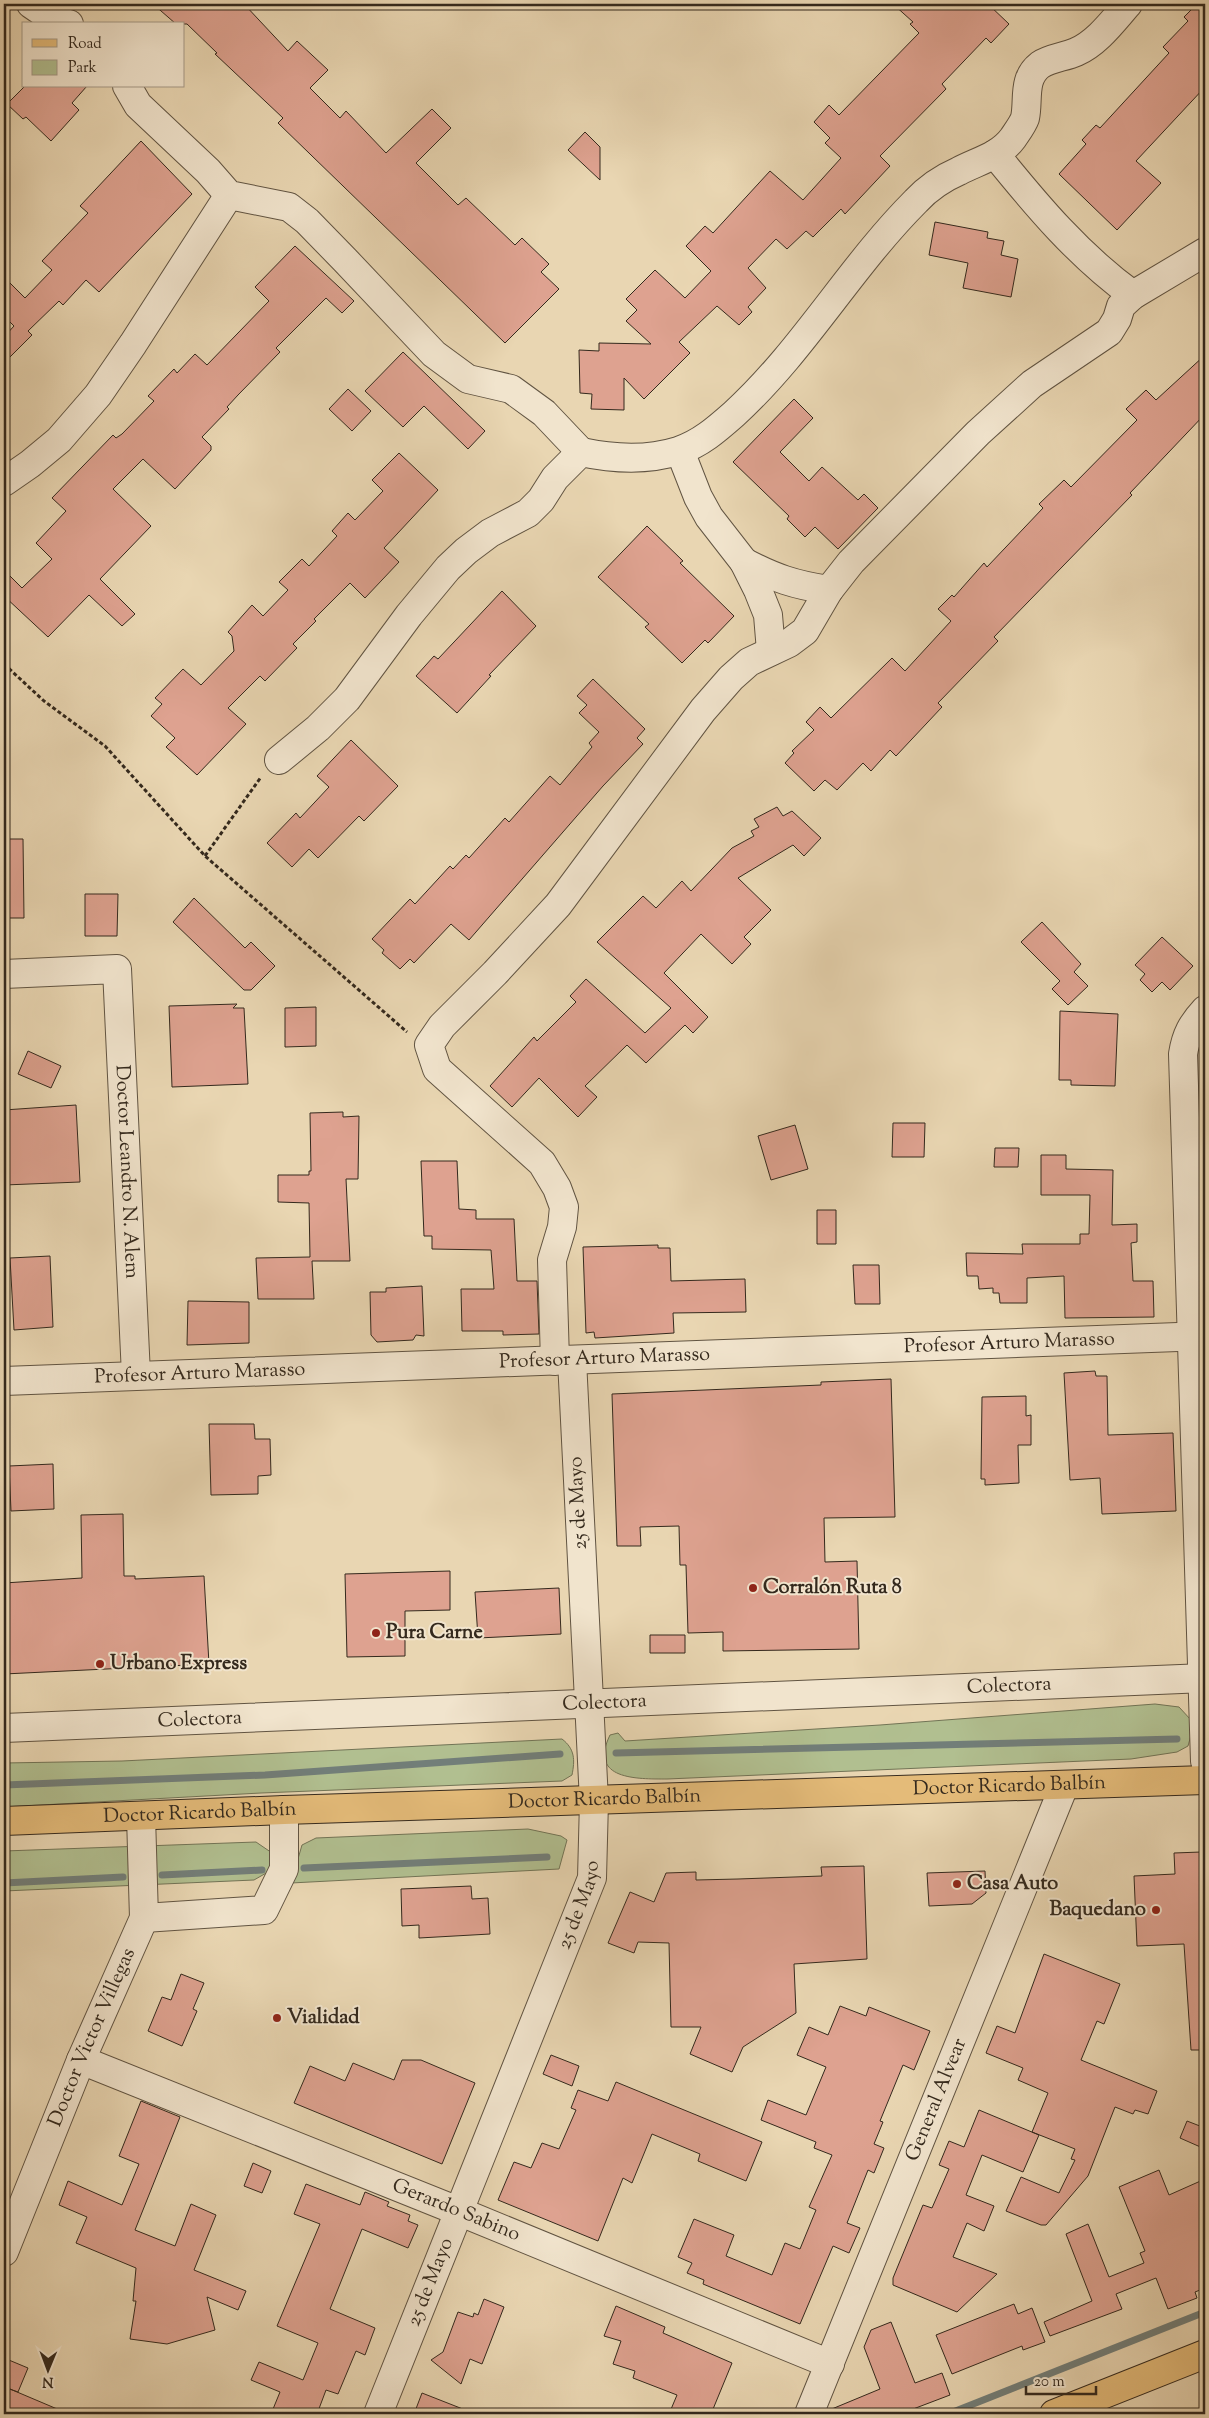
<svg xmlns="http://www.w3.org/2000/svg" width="1209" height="2418" font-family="'Sorts Mill Goudy',serif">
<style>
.green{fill:#b1bf90;stroke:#727456}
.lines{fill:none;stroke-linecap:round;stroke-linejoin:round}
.stream{stroke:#727e79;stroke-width:7}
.building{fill:#dea290;stroke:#34291d}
.minor-casing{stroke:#615442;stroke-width:30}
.major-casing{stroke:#34291d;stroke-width:30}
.path{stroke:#34291d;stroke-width:3;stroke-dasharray:4 2.5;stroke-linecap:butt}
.minor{stroke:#f1e4cd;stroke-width:28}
.major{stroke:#e4bb79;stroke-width:28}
.poi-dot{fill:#8f2418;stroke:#f1e4cd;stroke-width:2}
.labels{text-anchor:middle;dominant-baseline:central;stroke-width:4;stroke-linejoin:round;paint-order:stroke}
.street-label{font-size:20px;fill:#34291d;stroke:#f1e4cd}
.poi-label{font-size:20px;font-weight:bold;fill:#34291d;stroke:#f1e4cd;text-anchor:start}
</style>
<rect width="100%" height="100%" fill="#e9d6b2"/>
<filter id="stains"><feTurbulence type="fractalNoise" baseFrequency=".004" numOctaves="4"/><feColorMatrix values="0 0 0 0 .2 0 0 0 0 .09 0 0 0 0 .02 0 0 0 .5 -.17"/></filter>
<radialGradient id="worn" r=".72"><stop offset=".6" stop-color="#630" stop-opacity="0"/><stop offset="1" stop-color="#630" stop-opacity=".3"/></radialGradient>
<path class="green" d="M1155,1704l24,3 12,13v15l-3,11 -11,6 -46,7 -464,20c-30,0 -79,1 -57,-44l8,-2 7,8 255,-16z
M562,1739c13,10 13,21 10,36l-10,6 -301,12 -257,14v-44l118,-2z
M528,1829l33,7 6,4 -8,29 -268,14 11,-38 14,-7z
M256,1842l19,13 -7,17 -14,8 -250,11v-40z"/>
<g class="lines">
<path class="stream" d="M616,1753l561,-14
M4,1785l261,-10 295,-21
M304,1868l243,-11
M162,1875l100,-5
M4,1883l119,-6
M948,2414l257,-102"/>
</g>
<path class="building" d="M153,4h91l44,47 9,-10 31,29 -18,18 30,30 6,-7 40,42 46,-44 19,19 -35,35 42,42 8,-7 49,47 7,-7 27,26 -8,8 18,17 -54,54 -227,-220 5,-5 -68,-64 2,-1 -30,-29h-11z
M893,4h95l21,20 -18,19 -5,-5 -44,46 4,5 -66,67 10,10 -45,48 -4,-5 -28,28 -7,-6 -19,18 -11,-10 -28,29 18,20 -18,19 4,5 -13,13 -22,-19 -38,36 11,11 -46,46 -20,-21v32l-33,-1 1,-15 -12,-1 -1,-43 20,1v-8l52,1 -25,-23 11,-11 -11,-11 29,-29 30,28 26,-27 -25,-25 19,-20 8,7 57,-62 33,29 38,-42 -16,-15 5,-5 -16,-16 15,-17 10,10 80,-82 -9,-9 3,-2z
M1197,4h8v83l-69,74 25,22 -44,47 -58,-56 27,-30 -4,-4 14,-15 4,3 69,-75 -6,-6 25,-26 -4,-4z
M25,86h62l-15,17 7,7 -28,31 -25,-24 -3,2 -16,-15z
M585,132l15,15v33l-32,-30z
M141,141l51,53 -93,98 -13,-12 -23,25 -4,-4 -31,30 4,4 -28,28v-26l10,-11 -10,-10v-39l21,21 27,-28 -10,-9 46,-48 -8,-7z
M935,222l53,10 -1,6 17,3 -3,14 17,4 -7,38 -48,-9 5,-25 -39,-8z
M295,246l59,55 -12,12 -16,-15 -50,50 4,4 -42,43 -11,12 2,2 -27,28 9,9v4l-36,39 -32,-30 -30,30 38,37 -51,53 35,35 -13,12 -33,-31 -41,42 -44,-41v-26l18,18 30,-29 -16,-16 30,-32 -14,-13 61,-63 3,3 6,-4 32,-33 -6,-5 26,-27 3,4 18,-19 12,11 62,-64 -14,-14z
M403,352l82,79 -17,18 -44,-43 -21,21 -38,-36z
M1205,355v59l-75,79 2,2 -138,142 4,4 -60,62 4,4 -46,49 -6,-6 -19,21 -8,-8 -26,27 -12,-10 -11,11 -29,-28 9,-10 -2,-2 22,-21 -8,-8 14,-15 11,11 61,-60 13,13 46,-50 -13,-12 14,-14 2,2 30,-34 3,4 56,-59 -4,-4 25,-24 7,7 66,-67 -11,-11 20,-19 10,10z
M348,389l23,22 -19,20 -23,-22z
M794,399l19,19 -33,34 29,29 13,-14 36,33 6,-6 14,14 -40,41 -23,-22 -10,10 -18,-18 2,-3 -56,-54z
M399,453l39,37 -54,58 15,14 -34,36 -15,-15 -36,36 2,2 -23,23 4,4 -32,33 -5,-5 -32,32 18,16 -49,51 -31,-28 9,-9 -24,-22 11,-12 -7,-6 28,-29 18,16 33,-34 -2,-15 -4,-4 24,-27 11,11 25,-26 -9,-8 23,-23 7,7 28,-30 -5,-5 16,-18 7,7 28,-29 -11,-11z
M647,526l36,35 -3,2 54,53 -26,27 -3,-3 -23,23 -37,-36 4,-3 -51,-47z
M502,591l34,35 -47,49 2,1 -34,37 -41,-37 18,-20 4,3z
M593,679l52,50 -8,9 6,6 -40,42 -134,154 -18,-16 -37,39 -4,-4 -10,10 -18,-16 2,-3 -12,-11 38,-40 5,5 35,-38 3,3 13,-14 3,3 36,-40 4,4 41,-46 10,9 32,-38 -3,-4 10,-11 -20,-19 8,-8 -10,-9z
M351,740l47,46 -34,35 -5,-5 -41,42 -9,-9 -17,18 -25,-24 29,-30 4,5 29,-31 -12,-11z
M777,807l6,9 9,-5 29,27 -17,18 -11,-11 -55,33 33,32 -27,27 7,7 -19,20 -31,-30 -37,39 44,44 -15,16 -8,-8 -39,38 -19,-18 -42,41 12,11 -19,20 -39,-39 -27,29 -22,-21 44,-49 3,4 39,-39 -6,-6 16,-17 59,54 26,-25 -74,-66 46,-46 13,12 26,-27 9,10 41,-43 22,-12 -3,-5 8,-4 -5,-8z
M4,839h19l1,79h-20z
M85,894h33l-1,42h-32z
M194,898l51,50 6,-6 24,24 -24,24h-7l-71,-68z
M1042,922l39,42 -7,8 14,14 -20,19 -16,-16 8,-8 -39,-39z
M1162,937l31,29 -23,24 -8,-8 -10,10 -12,-12 5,-6 -10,-9z
M237,1004l-4,4h11l4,76 -76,3 -3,-81z
M316,1007v39l-31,1v-39z
M1060,1011l58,3 -3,72 -44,-1v-5h-12z
M28,1051l33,15 -10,22 -33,-14z
M76,1105l4,77 -76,3v-75z
M343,1112v5l16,-1 -1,63h-12l4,82h-38l2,38h-56l-2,-41 54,-1 -1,-54 -31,-1v-27h31v-4h2l-1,-58z
M893,1123h32l-1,34h-32z
M795,1125l13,44 -37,11 -13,-44z
M995,1148h24l-1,19h-24z
M1041,1155h25v14l47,1 -1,55 25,-1v18l-6,1 2,38h20l1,36 -89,1 -1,-42 -37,2v25h-27l-1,-10h-6v-5l-14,1 -1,-13h-11l-1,-23 57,1 -1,-10h58v-10h9l1,-39h-49z
M421,1161h36l2,48 17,1v9h38l3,62h20l2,53 -36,1v-4h-41l-1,-42h33l-3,-39 -59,-1v-13h-8z
M817,1210h19v34h-19z
M658,1245v3h12l1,33 74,-2 1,33 -73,1 1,20 -79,5 -1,-6 -8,1 -3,-86z
M50,1256l3,71 -39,3 -4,-72z
M853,1265h26l1,39h-25z
M422,1286l2,50 -8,-1 -3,5 -36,2 -6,-7 -1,-43h16v-4z
M188,1301l61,1v41l-62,2z
M1095,1371l1,5h11l1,59 65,-2 3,78 -74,3 -2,-36 -30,2 -6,-107z
M891,1379l4,138 -71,1 1,44 32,-1 2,88 -136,2v-19l-35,1 -2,-68h-6l-1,-39 -39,1 1,19h-24l-5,-152 209,-9v-3z
M1026,1396v20l5,-1v30h-13l1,38 -34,2v-6h-4l1,-82z
M209,1424h45l1,15h15l1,36 -13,1v18l-47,1z
M53,1464l1,45 -43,2 -2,-45z
M123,1514l1,62h11v3l69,-3 5,88 -205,10v-91l78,-5 -1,-63z
M450,1571v39l-45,1v45l-58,1 -2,-83z
M559,1588l2,46 -83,4 -3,-46z
M650,1635h35v18h-35z
M1201,1852l4,72v126h-14l-7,-106 -47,2 -3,-70 41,-2 -1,-21z
M864,1866l3,93 -73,5 2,49 -53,34 -11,25 -42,-18 11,-27h-30l-2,-84 -31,-1 -4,11 -26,-10 22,-51 24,10 12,-29 30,-1v8l42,-1 84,-3 -1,-9z
M985,1871l1,22 -14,11 -43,2 -2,-33z
M471,1886l1,13 16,-1 2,36 -71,4v-13l-17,1 -1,-37z
M1044,1954l76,30 -16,40 -7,-3 -16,39 76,31 -9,23 -13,-4 -2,4 -18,-7 -27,69 -42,49h-5l-35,-14 15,-34 38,16 16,-33 -4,-1 4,-10 -43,-17 16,-39 -30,-13 5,-12 -37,-15 11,-27 18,7z
M181,1974l23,9 -11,26 4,2 -15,35 -34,-15 14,-34 9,3z
M840,2006l26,10 3,-9 61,24 -16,39 -11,-5 -23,56 3,1 -9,22 10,4 -10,25 -6,-3 -21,53 13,5 -11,25 -16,-7 -33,78 -97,-40 1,-4 -17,-7 5,-10 -14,-6 16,-38 40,16 -8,21 46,19 13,-32 15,6 16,-39 -7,-3 23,-52 -18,-7 2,-6 -55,-22 7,-20 38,15 20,-48 -29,-12 12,-28 19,8z
M551,2055l28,11 -7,20 -29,-12z
M402,2060h19l54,23 -33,81 -148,-61 16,-37 35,15 8,-18 41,17z
M616,2082l146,60 -16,39 -48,-20 2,-7 -48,-20 -20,49 -9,-5 -25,63 -100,-41 16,-38 17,6 11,-25 17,6 17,-39 -5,-2 7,-18 30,11z
M141,2101l39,16 -45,113 40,16 16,-42 25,11 -22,55 52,21 -8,19 -31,-13 8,33 -48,14 -37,-5 6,-38h-3l3,-33 -60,-25 11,-26 -28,-12 9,-24 54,24 17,-41 -20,-8z
M979,2110l60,25 -16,37 -41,-17 -16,40 28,11 -10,25 -17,-8 -14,34 44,17 -40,38 -64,-27v-7l30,-73 9,3 17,-39 -10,-4 10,-24 15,6z
M1187,2121l18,7v21l-25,-11z
M253,2163l18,8 -9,22 -18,-7z
M1159,2170l10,25 36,-16v109l-10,4 2,6 -29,11 -12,-31 -40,16 6,15 -72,27 -6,-14 48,-21 -26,-67 22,-10 21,53 35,-14 -4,-10 5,-2 -26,-64z
M306,2184l54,21 5,-13 24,10 -2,4 23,9 -2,6 10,4 -10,23 -46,-19 -32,80 45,19 -10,27 -9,-4 -18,43 -12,-4 -9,24h-46l9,-22 -29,-12 8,-18 44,18 15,-37 -41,-17 43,-102 -26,-10z
M484,2299l20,8 -22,57 -12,-5 -9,25 -30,-24 12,-8 15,-40 15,5 1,-4 4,2z
M1014,2304l4,10 14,-6 13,34 -22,8 -1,-4 -70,28 -16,-39z
M616,2306l49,21 -2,6 69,30 -21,51h-42l8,-19 -44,-17 2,-7 -22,-7 8,-23 -17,-5z
M891,2322l24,61 27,-10 8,22 -50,19h-74l1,-3 53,-22 -16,-42 7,-17z
M4,2358l24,10 -10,24 -14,-5z
M10,2389l59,25h-65v-11z
M422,2393l51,20v1h-59z"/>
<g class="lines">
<g class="minor-casing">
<g id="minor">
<path d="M31,4l22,15 16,5"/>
<path d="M127,86l11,19 70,66 21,24 60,12 18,14 38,39 89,94 34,25 43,10 33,24 37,39"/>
<path d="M995,154c42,52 84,102 138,141"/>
<path d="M680,451l18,46 11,20 35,45 14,28 10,25 3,36"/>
<path d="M4,482l26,-18 29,-24 39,-45 35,-51 96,-149"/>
<path d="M744,562c30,16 51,23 85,28"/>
<path d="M279,760l39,-32 29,-29 62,-84 39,-47 18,-17 24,-18 38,-20 13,-13 14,-22 26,-26c33,7 65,9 97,-1 22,-7 39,-22 56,-37 69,-63 116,-147 182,-213 12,-13 27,-23 43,-30 19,-10 41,-15 54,-33 4,-6 10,-14 12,-20 4,-18 -3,-39 15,-53 10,-7 25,-8 36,-13 21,-9 37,-31 52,-48"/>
<path id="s1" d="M4,974l113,-5 19,406"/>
<path d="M1205,1010c-13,14 -19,25 -22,44l22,707"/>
<path d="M555,1361l-3,-101 10,-33 2,-20 -7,-19 -15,-25 -105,-94 -8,-24 13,-19 53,-53 63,-68 145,-195 28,-32 18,-16 40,-19 16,-12 24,-41 22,-28 127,-129 54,-49 77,-52 8,-13 4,-13 12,-11 72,-43"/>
<path id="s2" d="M4,1381l1201,-45"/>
<path id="s3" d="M4,1728l1201,-50"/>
<path d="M144,1918l120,-8 20,-41v-59"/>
<path id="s4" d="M81,2060l377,151 372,153"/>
<path id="s5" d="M4,2252l77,-192 63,-142 -3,-102"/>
<path id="s6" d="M378,2414l214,-536 2,-77 -22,-441"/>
<path id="s7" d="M809,2414l255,-628"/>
</g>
</g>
<g class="major-casing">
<g id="major">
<path id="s8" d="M4,1821l280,-11 921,-30"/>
<path d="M1054,2414l151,-60"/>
</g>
</g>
<path class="path" d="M4,664l40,37 61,45 100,110 202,176
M205,856l56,-79"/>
<use href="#minor" class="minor"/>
<use href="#major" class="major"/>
</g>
<g class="poi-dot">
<circle cx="753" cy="1588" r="5"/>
<circle cx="376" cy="1633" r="5"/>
<circle cx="100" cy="1664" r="5"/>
<circle cx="957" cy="1884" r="5"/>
<circle cx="1156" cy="1910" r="5"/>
<circle cx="277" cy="2018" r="5"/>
</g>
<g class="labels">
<g class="street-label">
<text stroke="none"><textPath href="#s1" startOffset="316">Doctor Leandro N. Alem</textPath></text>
<text stroke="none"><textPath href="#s2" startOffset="1006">Profesor Arturo Marasso</textPath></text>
<text stroke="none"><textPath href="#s2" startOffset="601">Profesor Arturo Marasso</textPath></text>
<text stroke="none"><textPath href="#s2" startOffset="196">Profesor Arturo Marasso</textPath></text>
<text transform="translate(579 1503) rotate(-93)">25 de Mayo</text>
<text stroke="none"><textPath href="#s3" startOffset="1006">Colectora</textPath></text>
<text stroke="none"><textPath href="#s3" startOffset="601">Colectora</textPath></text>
<text stroke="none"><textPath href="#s3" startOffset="196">Colectora</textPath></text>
<text stroke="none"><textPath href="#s8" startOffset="1006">Doctor Ricardo Balbín</textPath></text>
<text stroke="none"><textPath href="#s8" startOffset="601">Doctor Ricardo Balbín</textPath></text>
<text stroke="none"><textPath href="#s8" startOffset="196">Doctor Ricardo Balbín</textPath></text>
<text stroke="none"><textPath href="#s6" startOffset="548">25 de Mayo</textPath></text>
<text stroke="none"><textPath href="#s5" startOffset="232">Doctor Victor Villegas</textPath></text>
<text stroke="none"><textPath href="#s7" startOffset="339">General Alvear</textPath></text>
<text stroke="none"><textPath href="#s4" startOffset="404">Gerardo Sabino</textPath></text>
<text stroke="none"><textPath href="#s6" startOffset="142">25 de Mayo</textPath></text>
</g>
<g class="poi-label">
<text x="763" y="1588">Corralón Ruta 8</text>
<text x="386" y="1633">Pura Carne</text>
<text x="110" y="1664">Urbano Express</text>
<text x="967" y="1884">Casa Auto</text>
<text x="1146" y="1910" text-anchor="end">Baquedano</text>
<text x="287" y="2018">Vialidad</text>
</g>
</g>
<rect width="1209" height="2418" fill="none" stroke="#e9d6b2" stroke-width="20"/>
<rect x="5" y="5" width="1199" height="2408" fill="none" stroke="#34291d" stroke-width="2.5"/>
<rect x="10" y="10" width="1189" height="2398" fill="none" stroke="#34291d"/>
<rect x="22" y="22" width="162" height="65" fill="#f1e4cd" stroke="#a59987"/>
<rect x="32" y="39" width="25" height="8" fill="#e4bb79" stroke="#a59987"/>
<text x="68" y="48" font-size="15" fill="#34291d">Road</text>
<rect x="32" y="60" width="25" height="15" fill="#b1bf90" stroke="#a59987"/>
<text x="68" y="72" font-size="15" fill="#34291d">Park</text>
<g transform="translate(48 2370) rotate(181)" stroke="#f1e4cd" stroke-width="4" paint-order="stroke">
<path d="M0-4L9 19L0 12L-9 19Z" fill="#34291d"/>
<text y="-8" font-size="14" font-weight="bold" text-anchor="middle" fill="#34291d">N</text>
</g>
<path d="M1026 2386v8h70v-8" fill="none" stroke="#34291d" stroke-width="2.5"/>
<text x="1034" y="2386" font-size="15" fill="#34291d" stroke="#f1e4cd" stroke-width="4" paint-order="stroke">20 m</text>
<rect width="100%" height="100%" filter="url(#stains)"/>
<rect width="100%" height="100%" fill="url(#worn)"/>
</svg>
